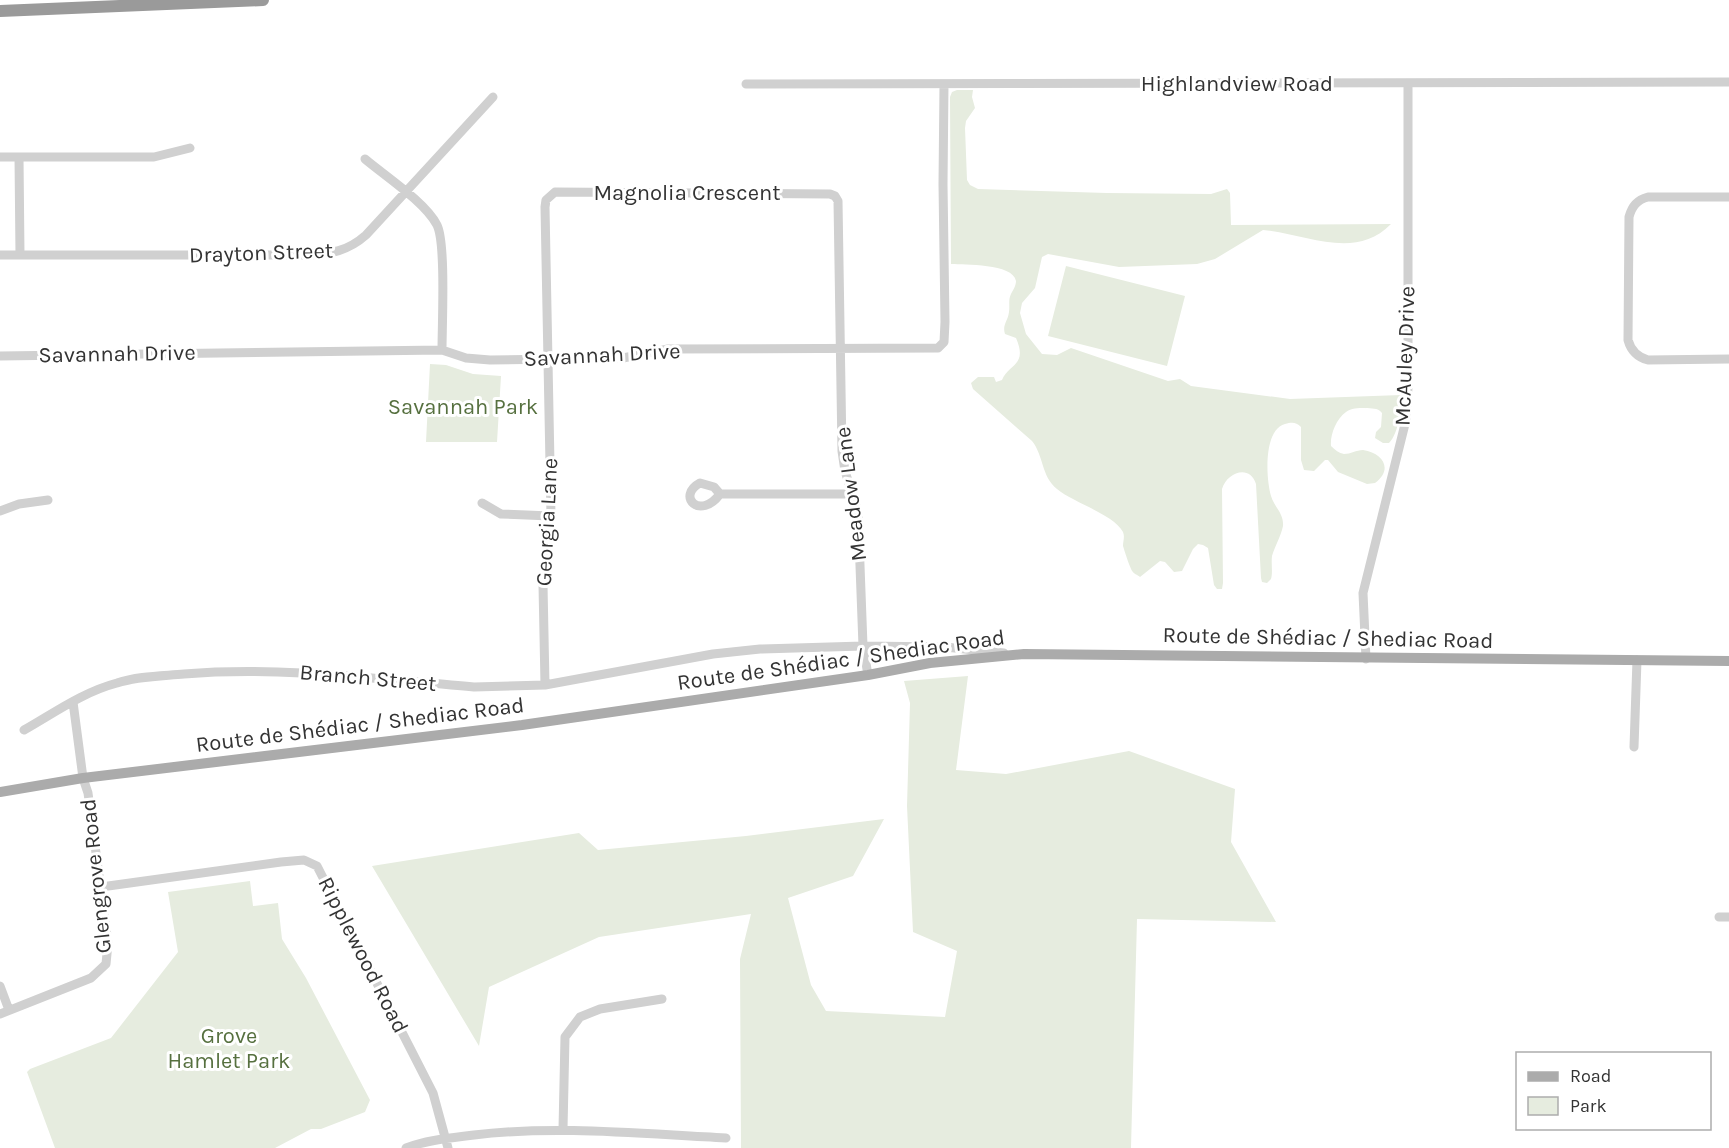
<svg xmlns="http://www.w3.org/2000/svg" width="1729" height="1148" font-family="Karla,sans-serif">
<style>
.green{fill:#e6ecdf}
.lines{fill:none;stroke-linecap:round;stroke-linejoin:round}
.minor{stroke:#d0d0d0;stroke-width:9}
.major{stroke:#ababab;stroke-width:10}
.highway{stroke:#9a9a9a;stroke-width:12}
.labels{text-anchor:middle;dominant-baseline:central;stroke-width:6;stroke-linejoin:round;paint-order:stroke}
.street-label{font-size:22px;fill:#333;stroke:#fff}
.park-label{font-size:22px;fill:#56703f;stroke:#fff}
</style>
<rect width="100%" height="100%" fill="#fff"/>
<path class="green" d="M957,90h16l-1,7 3,11 -9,13 -1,7 2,52 3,5 8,4 129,4 104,1 16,-5 3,4 1,32 160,-1c-36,37 -84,10 -128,6l-48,29 -18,5 -78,3 -71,-13 -6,3 -7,31 -13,15 -2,10 6,21 16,20 15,1 14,-7 97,33 12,-2 11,7 99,13 111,-4c0,14 -2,38 -12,48h-6l-8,-5 1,-6 5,-5 1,-14c-5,-6 -10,-4 -17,-5 -7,0 -14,0 -19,4 -10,7 -16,23 -15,34 4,4 8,7 13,8 7,0 12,-4 19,-4 21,3 30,20 12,33l-8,1 -29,-12 -10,-12h-3l-11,11 -10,-1 -3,-10v-33c-5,-5 -9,-5 -16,-3 -22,6 -19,55 -14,72 3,11 13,17 12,30 -2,10 -8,20 -11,30 -1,8 1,16 -1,23l-4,4 -5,-1 -1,-4 -5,-94c-6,-20 -29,-12 -34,5l1,94 -1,6h-5l-3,-4 -6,-37 -5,-3 -5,-1 -5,5 -11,22 -8,1 -9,-10 -5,-1 -20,16c-2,-2 -6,-3 -7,-5 -3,-3 -9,-23 -10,-26 0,-5 2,-9 0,-14 -10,-18 -49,-29 -66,-43 -16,-13 -13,-33 -25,-48l-59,-52 -2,-6 7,-6h16l2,5 6,-2c7,-17 26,-14 14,-42l-11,-4c-3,-9 3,-13 4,-22 1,-7 -1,-12 2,-18 2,-4 5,-8 5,-13 -3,-18 -52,-16 -65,-17l-1,-167 2,-5z
M1066,266l119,30 -18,70 -119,-30z
M430,364l16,1 27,9 28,2 -4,66h-71z
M968,676l-12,94 50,4 123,-23 106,38 -4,53 45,80 -139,-3 -6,229h-390l-1,-189 11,-45 -152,23 -110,50 -10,59 -107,-180 207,-33 19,17 148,-14 138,-17 -31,57 -65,22 23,87 15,26 119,6 12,-66 -44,-19 -6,-126 3,-103 -6,-22z
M250,881l3,25 25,-3 4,36 24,39 64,122 -5,12 -44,17h-10l-36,19h-220l-28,-76 3,-3 81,-31 67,-86 -10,-60z"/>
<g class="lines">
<path class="minor" d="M746,84l983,-2
M0,157h19l1,98
M19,157h135l36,-9
M365,159c20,17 60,43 72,66 9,18 5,100 5,125
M1729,197h-81c-11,3 -16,9 -19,20l-1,123c3,11 9,17 20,20l81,-1
M0,255h307c24,-1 41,-4 59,-20l127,-138
M0,356l442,-6 24,8 24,2 133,-2 45,-9 270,-1 6,-6 1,-20 -2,-138 1,-100
M720,494c-20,27 -44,2 -20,-11l14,4 6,7h131
M482,503l19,11 50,2
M0,511l19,-7 29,-4
M1366,659l-3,-66 43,-173 2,-32v-304
M545,685l-2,-100 8,-69 -6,-309 1,-7 9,-8 275,2 5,2 3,5 4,250 3,20 13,41 5,134 5,29
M24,730c30,-17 59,-38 93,-47 21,-7 45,-7 67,-9 97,-8 194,5 290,13l71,-2 168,-31 47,-5 103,-3 82,1 59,6
M1634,747l3,-87
M101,887l180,-25 23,-2 13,6 116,227 15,55
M1719,917h10
M0,986l9,24
M0,1014l91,-36 15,-14 2,-21 -20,-150 -5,-15 -10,-76
M563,1129l2,-92 15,-20 20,-8 62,-10
M406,1148c21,-8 45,-10 68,-13 83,-10 168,-1 252,3"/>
<path class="major" d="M0,792l83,-14 439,-53 346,-50 62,-12 94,-9 705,7"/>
<path class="highway" d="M0,11l263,-11"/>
</g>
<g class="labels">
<g class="street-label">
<text x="1237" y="84">Highlandview Road</text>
<text x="687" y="193">Magnolia Crescent</text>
<text transform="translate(261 253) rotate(-2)">Drayton Street</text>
<text transform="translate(117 354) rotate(-1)">Savannah Drive</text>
<text transform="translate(602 355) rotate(-3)">Savannah Drive</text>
<text transform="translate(1405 356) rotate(-88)">McAuley Drive</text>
<text transform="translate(851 494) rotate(-97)">Meadow Lane</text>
<text transform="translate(547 522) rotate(-87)">Georgia Lane</text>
<text transform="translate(1328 638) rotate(1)">Route de Shédiac / Shediac Road</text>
<text transform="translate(841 660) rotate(-8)">Route de Shédiac / Shediac Road</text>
<text transform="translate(368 678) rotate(5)">Branch Street</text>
<text transform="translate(360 725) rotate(-7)">Route de Shédiac / Shediac Road</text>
<text transform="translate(96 876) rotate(-96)">Glengrove Road</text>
<text transform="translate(363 955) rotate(63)">Ripplewood Road</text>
</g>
<g class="park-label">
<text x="463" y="407">Savannah Park</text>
<text x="229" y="1036">Grove<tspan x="229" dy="25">Hamlet Park</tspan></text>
</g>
</g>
<rect x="1516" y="1052" width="195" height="78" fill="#ffffff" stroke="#adadad" stroke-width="1.5"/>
<rect x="1528" y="1072" width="30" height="9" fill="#ababab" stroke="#adadad" stroke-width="1.5"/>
<text x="1570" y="1082" font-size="18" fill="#333333">Road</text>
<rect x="1528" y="1097" width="30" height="18" fill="#e6ecdf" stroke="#adadad" stroke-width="1.5"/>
<text x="1570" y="1112" font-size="18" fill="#333333">Park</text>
</svg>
